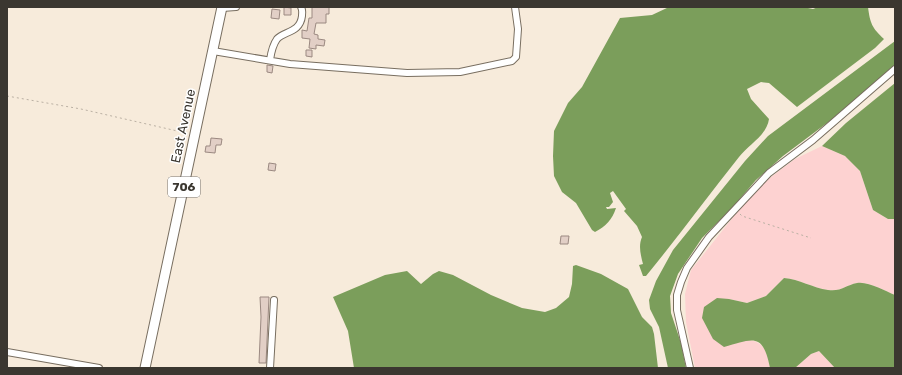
<svg xmlns="http://www.w3.org/2000/svg" width="902" height="375" font-family="Rubik,sans-serif">
<style>
.green{fill:#fdd2d1}
.water{fill:#7b9e5b}
.building{fill:#e2cfc6;stroke:#9b8981}
.lines{fill:none;stroke-linecap:round;stroke-linejoin:round}
.street-casing{stroke:#786e60;stroke-width:8}
.primary-casing{stroke:#786e60;stroke-width:11}
.path{stroke:#bab0a3;stroke-width:1;stroke-dasharray:2 3;stroke-linecap:butt}
.street{stroke:#fff;stroke-width:6}
.primary{stroke:#fff;stroke-width:9}
.labels{text-anchor:middle;dominant-baseline:central;stroke-width:3;stroke-linejoin:round;paint-order:stroke}
.shield{fill:#fff;stroke:#76736e;stroke-width:1}
.shield-label{font-size:12px;font-weight:bold;fill:#3b3730}
.street-label{font-size:13px;fill:#3b3730;stroke:#fff}
</style>
<rect width="100%" height="100%" fill="#f7ebdb"/>
<path class="green" d="M822,146l23,10 15,15 13,39 15,9h7v76c-10,-4 -27,-14 -38,-12 -11,2 -16,9 -29,7 -15,-2 -29,-11 -44,-12l-18,18 -19,7 -18,-4 21,41c16,3 17,14 20,28h-75l-9,-46 -1,-28 6,-24 51,-64 25,-26 28,-21z
M819,351l16,17h-40l16,-14z"/>
<path class="water" d="M669,7h134l10,2 5,-2h50c2,16 4,21 16,32l-9,9 -78,59 -28,-24 -8,-1 -14,7 4,10 18,20c-2,16 -20,25 -30,38 -31,39 -61,80 -93,119h-3l-4,-11 4,-1c-2,-8 -5,-18 -1,-27l-5,-11 -13,-15 2,-2 -13,-18 -3,2 3,9 -4,5h-3l1,2 9,-1c-4,12 -10,18 -21,24l-3,-2 -16,-27 -14,-11 -8,-16 -1,-20 1,-25 14,-28 14,-16 38,-69 32,-3z
M895,41v24l-40,37 -72,54 -27,24 -24,28 -30,30 -24,36 -8,22 1,17 10,30 5,25h-18l-9,-41 -9,-18 -1,-9 7,-19 17,-31 72,-89 23,-25z
M895,83v136h-7l-15,-9 -13,-39 -15,-15 -23,-10 24,-23z
M576,265l25,9 27,15 14,28 10,10 2,7 4,34h-304l-6,-37 -15,-34 52,-22 22,-4 14,13 12,-10 6,-3 14,4 38,20 31,13 23,4 11,-4 13,-11 3,-13 1,-18z
M784,278c15,1 29,10 44,12 13,2 18,-5 29,-7 11,-2 28,8 38,12v73h-60l-16,-17 -8,3 -16,14h-25c-7,-36 -17,-29 -46,-21l-11,-8 -11,-21 2,-11 13,-9 12,1 18,4 19,-7z"/>
<path class="building" d="M284,7l7,1v7h-7z
M312,7h17v7h-3v9h-10l-2,11 4,1v4l7,1 -1,6 -8,-1v4l-7,-1 1,-9 -8,-1v-8l5,1 2,-13h3z
M272,9l8,1 -1,9 -8,-1z
M306,50h6v7l-6,-1z
M267,65l6,1 -1,7 -5,-1z
M211,138l11,1 -1,6h-5l-1,8 -10,-1 1,-6h4z
M269,163l7,1 -1,7 -7,-1z
M561,236h8l-1,8h-8z
M260,297h9l-3,66h-7l2,-46z"/>
<g class="lines">
<g class="street-casing">
<path id="street" d="M222,8l14,-1
M213,51l77,13 117,9 53,-1 52,-11 4,-4 2,-28 -3,-22
M270,60c1,-7 2,-14 7,-21 7,-8 23,-6 25,-23 0,-4 1,-5 -1,-9
M7,352l92,16
M270,368l4,-68
M690,368l-13,-58v-15l4,-13 6,-14 22,-31 60,-64 44,-33 82,-71"/>
</g>
<g class="primary-casing">
<path id="primary" d="M145,368l77,-361"/>
</g>
<path class="path" d="M7,96l74,13 105,24
M740,214l2,2 69,22"/>
<use href="#street" class="street"/>
<use href="#primary" class="primary"/>
</g>
<g class="labels">
<rect class="shield" x="168" y="177" width="32" height="20" rx="3"/>
<g class="shield-label">
<text x="184" y="187">706</text>
</g>
<g class="street-label">
<text transform="translate(183 126) rotate(-78)">East Avenue</text>
</g>
</g>
<rect width="902" height="375" fill="none" stroke="#3b3730" stroke-width="16"/>
</svg>
